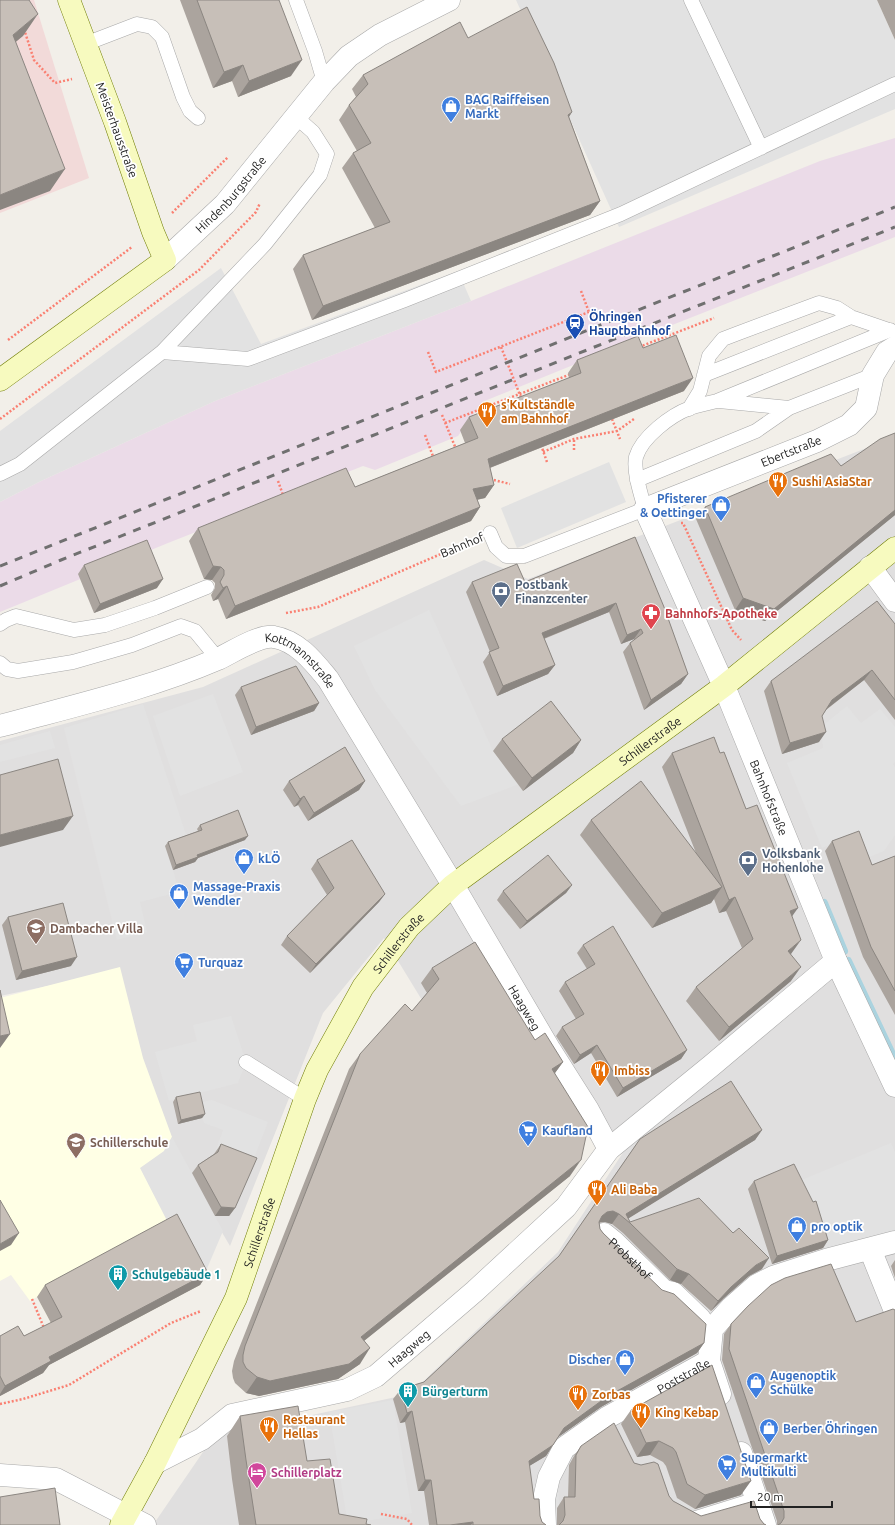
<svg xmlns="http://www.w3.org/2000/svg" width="895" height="1525" font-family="Ubuntu,sans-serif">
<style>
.residential{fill:#e0dfdf}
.commercial{fill:#f2dad9}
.industrial{fill:#ebdbe8}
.education{fill:#ffffe5}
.parking{fill:#e2e2e2}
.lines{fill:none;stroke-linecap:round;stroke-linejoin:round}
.stream{stroke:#aad3df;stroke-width:8}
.lane-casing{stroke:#a9a9a9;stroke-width:15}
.street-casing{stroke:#a9a9a9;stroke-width:23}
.secondary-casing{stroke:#707d05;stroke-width:23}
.path{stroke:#fa8072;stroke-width:2.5;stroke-dasharray:2 2;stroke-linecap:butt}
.lane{stroke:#fff;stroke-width:14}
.street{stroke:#fff;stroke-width:22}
.secondary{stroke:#f7fabf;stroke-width:22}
.rail{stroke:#707070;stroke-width:3;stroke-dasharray:8 8;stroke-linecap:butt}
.wall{fill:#aba49e}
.shaded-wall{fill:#8b8681}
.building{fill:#c7bfb8;stroke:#8b8681}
.labels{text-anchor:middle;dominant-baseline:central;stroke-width:3.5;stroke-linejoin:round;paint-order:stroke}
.shop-label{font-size:12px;font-weight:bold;fill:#366cbe;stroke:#fff;text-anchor:start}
.street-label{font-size:12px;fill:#222;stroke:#fff}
.transit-label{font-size:12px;font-weight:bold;fill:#164399;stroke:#fff;text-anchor:start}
.food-label{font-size:12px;font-weight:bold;fill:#c56008;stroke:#fff;text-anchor:start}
.service-label{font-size:12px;font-weight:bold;fill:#4e5e75;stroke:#fff;text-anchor:start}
.health-label{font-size:12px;font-weight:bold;fill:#be3a42;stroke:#fff;text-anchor:start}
.education-label{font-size:12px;font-weight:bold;fill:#785e54;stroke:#fff;text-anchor:start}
.culture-label{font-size:12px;font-weight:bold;fill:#0d838f;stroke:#fff;text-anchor:start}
.hotel-label{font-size:12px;font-weight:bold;fill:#b23c85;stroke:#fff;text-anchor:start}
</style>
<rect width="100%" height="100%" fill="#f2efe9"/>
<path class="residential" d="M895,437v1088h-742l61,-89 196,-42 148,-142 66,-101 -92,-141 -74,49 -74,-121 -61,75 -93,233 -68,-116 -43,-159 -119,25v-255l203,-54 281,-127 44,19z"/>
<path class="commercial" d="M0,0h34l55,178 -89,35z"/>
<path class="industrial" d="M895,138v99l-238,94 -175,71 -24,34 -83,34 -12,-4 -195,77 -168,69v-110l41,-21 174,-80 256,-100 349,-140z"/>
<path class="education" d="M120,967l23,91 29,79 -8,14 4,75 32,59 -132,70 -31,-58 -7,4 -19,-26 -11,6v-283z"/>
<path class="parking" d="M516,0h361l18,40v69l-276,118z
M221,268l40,76 197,-73 13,30 -256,100 -174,80 -41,21v-71z
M609,462l17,40 -109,46 -16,-40z
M429,610l64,141 26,33 -58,22 -86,-116 -21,-44z
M213,694l30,78 -63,24 -27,-80z
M143,704l44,134 -14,32 6,22 -39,10 7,30 -30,8 -53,-212z
M847,706l14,17 19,-14 15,18v35l-2,2 2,3v68l-11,16 -22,9 -10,-24 -30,12 -35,-85 36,-15 -2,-21z
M50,731l5,17 -55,14v-17z
M231,1016l15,46 -8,21 -69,18 -14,-49 42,-11 -4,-16z
M212,1100l56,22 -17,44 -36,-14 8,-22 -19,-7 -6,-20z
M172,1137l51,94 -23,54 -60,-117 24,-17z
M891,1143l4,9v90l-69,18 -27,-79z
M393,1400l19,113 -64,11 -19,-112z
M558,1484l2,41h-10z"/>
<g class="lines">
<path class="stream" d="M824,903l20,48
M848,961l45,95"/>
<g class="lane-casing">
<path id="lane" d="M296,0l19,51 9,31
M691,0l70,148
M85,44l52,-20 15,3 10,10 21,60 7,14 8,7
M162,352l86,7 157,-59 216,-86 274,-130
M704,375l147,-58
M719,401l70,7
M689,409l11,-18 9,-35 14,-17 13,-5 83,-31 18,5 14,9 41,14
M0,474l20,-10 142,-112 103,-108 55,-69 7,-21 -14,-22 -17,-15
M637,480l119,-49 33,-23 84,-33
M490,533l6,14 10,9h18l121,-47c-4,-14 -12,-38 -9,-52 6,-20 35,-42 54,-49 9,-3 18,-5 27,-7l173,-71
M0,624l6,-4 10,-4 58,14 31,-5 50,-17 52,-21
M0,663l7,6 11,2 55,-9 59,-17 49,-19 14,5 23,28
M246,1062l59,37
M696,1518l61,-19"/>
</g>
<g class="street-casing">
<g id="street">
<path id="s1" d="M165,260l60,-56 99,-122 25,-26 31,-21 69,-35"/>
<path id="s2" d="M895,347l-8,5 -14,23 -7,33 -17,17 -32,16 -172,68 79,177 112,275 59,125"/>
<path d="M870,567l25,34"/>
<path id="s3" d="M0,726c73,-20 148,-37 218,-67 15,-7 40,-24 56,-22 24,4 40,25 54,42l125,206 97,165 38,60 21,39"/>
<path id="s4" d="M604,1234l10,8 50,49 9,2 27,26"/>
<path d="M870,1249l25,62"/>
<path d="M720,1394l-11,-33 3,-32 20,-22 25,-22 16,-8 53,-17 69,-18"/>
<path d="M741,1453l24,72"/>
<path id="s5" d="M155,1463l47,-24 30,-24 115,-25 29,-14 99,-85 91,-84 43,-58 102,-83 125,-105"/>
<path d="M0,1475l56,4 89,46"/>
<path id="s6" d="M545,1525l-1,-26 5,-22 15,-29 44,-31 101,-56"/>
</g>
</g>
<g class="secondary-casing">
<g id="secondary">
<path d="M0,380l165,-120 -12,-28 -38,-110 -46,-122"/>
<path id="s7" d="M121,1525l34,-62 81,-165 69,-199 12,-29 46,-83 46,-60 44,-42 271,-199 171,-138"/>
</g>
</g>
<path class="path" d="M24,29l10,31 21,23 17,-4
M172,213l56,-56
M581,291l11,29
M8,340l124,-93
M501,347l21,53
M639,347l75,-29
M428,352l8,20 153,-60
M442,415l14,34
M0,419l199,-149 57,-58 4,-9
M612,419l8,20
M445,423l126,-49
M425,435l9,24
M541,445l6,17
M574,450v-11
M543,452l31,-13 43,-8 17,-12
M490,479l20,5
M278,481l5,14
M681,523h2l49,107 9,10
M286,613l32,-6 153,-66
M32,1299l12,29
M0,1404l23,-5 46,-14 102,-62 30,-12
M381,1514l26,5 5,6"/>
<use href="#lane" class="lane"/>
<use href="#street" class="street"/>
<use href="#secondary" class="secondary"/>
<path class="rail" d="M0,566l895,-359
M0,586l61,-26 834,-333"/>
</g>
<path class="wall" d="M180,0h99l12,76 -53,21 -6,-16 -19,7z
M877,0h18v40z
M468,38l104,74 -3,5 31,84 -10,14 -278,105 -19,-51 10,-14 72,-27 -33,-60 11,-15 4,-2 -18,-31 10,-15 7,-8 -4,-8 11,-14z
M643,348l41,43 -194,77 4,17 -9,13 -8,2 3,7 -9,14 -245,98 -8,-20 -5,2 -2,-6 4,-7v-5l-3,-3 -8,-1 -15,-38 9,-13 157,-41 110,-44 -5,-13 9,-13 100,-39 -1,-5 9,-13z
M895,433v82l-130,106 -30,-11 -39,-91 9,-12 136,-41z
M635,537l53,137 -7,10 -37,26 -21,-58 7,-9 5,-3 -1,-1 -13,5 -12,-32 -65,27 11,26 -7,9 -51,22 -14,-34 7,-10 -24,-60 6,-10h53z
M84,565l73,23 -63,25 -16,-39z
M895,624v96l-31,-40 -38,30 -4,6 -3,26 -37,12 -18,-63 7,-10z
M241,687l78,16 -5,8 -63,24 -16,-40z
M502,739l79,1 -8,13 -50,38 -30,-40z
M672,753h48l26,56 46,107 -1,38v27l-72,60 -33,-40 10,-14 46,-39 -16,-37 -7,2 -5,-14 -3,4 -59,25 -72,-93 11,-15 105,33 -34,-86z
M289,781h76l-6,9 -51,31 -10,-16 -4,2 -11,-17z
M200,825l45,15 -47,18 -3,4 -22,8 -8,-24 3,-4 30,-11 -1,-2z
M832,841l40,24 23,-9v159l-32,-58 -38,-106z
M317,860l68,34 -6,8 -69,71 -29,-28 6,-9 40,-41 -16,-26z
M572,885l-6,8 -46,36 -23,-29 6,-9z
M8,917l63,49 -55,14 -14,-55z
M583,945l104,105 -6,9 -64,38 -26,-44 -17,11 -18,-28 6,-9 14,-8 -17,-28 6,-9 22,-13 -10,-16z
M432,968l103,72 28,22 -8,11 15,103 -206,165 -4,23 -22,15 -79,17 -13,-3 -11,-10 -2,-5 -1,-7 2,-10 115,-292 11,-15 52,-43 15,-18 -6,-10z
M176,1097l29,17 -3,4 -24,6 -5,-22z
M762,1130l-7,10 -127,78 2,4 132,47 -13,7 -25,22 -13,13 -30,-27 -11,-4 -47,-47 -11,-9 -7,-2 -6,1 1,6 3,4 101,110 -7,10 -96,54 -43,30 -12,19 -17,10 5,33 8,23 4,3h-117l-5,-34h-6l-13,-69 -5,1 -7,-24 8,-10 23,-7 135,-126 81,-117z
M221,1144l14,64 -6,8h-14l-23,-43 6,-8 16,-11z
M754,1181l74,59 -5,8 -51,16 -24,-75z
M895,1260v18l-4,-12z
M208,1273l-8,12 -151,80 -6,8 -43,23v-60h24l27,-13 -14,-26 8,-12z
M856,1322l39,203h-118v-4l-55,-161 2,-26 7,-10z
M631,1410l110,85 -46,14 -18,-11 -11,-32 -3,-4 -13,-7 -13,2 -16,-33z
M240,1416l67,45 32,53 27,10 5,1h-132l-7,-46 -5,-43z
M581,1446l53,17 35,33 4,5 28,15 59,3 4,5 2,1h-209v-17l7,-11h4l1,-32 5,-9z"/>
<path class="shaded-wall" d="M38,14l-15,22 -23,19 13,-20z
M302,60l-11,16 -53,21 11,-16z
M243,65l-11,16 -19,7 11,-16z
M572,112l-10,15 6,-12z
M65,169l-15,22 -50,19v-15z
M600,201l-10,14 -278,105 11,-14z
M693,378l-9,13 -205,81 9,-13z
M494,485l-9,13 -21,4 9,-13z
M480,507l-9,14 -245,98 9,-13z
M895,510v5l-130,106 -30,-11 8,-12z
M213,566l8,1 -9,13 -8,-1z
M163,579l-6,9 -63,25 6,-9z
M227,586l-9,13 -5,2 10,-13z
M616,603l-7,9 -74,30 7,-9z
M641,629l-7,10 -13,5 6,-9z
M555,665l-7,9 -51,22 6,-10z
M872,670l-8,10 -40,31 8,-11z
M688,674l-7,10 -37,26 7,-10z
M319,703l-5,8 -63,24 5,-8z
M826,732l-7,10 -37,12 8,-11z
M581,740l-8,13 -50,38 9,-13z
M365,781l-6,9 -51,31 6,-8z
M304,796l-6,9 -4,2 6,-8z
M73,816l-10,14 -63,17v-12z
M248,836l-3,4 -47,18 -3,4 -22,8 3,-5 21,-10z
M572,885l-6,8 -46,36 7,-8z
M722,887l-11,16 -59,25 10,-15z
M385,894l-6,8 -69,71 6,-9z
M735,897l-9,14 -7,2 10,-13z
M798,908l-10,14 2,-11z
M801,940l-10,14 -13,11 10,-14z
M77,957l-6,9 -55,14 6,-9z
M801,967l-10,14 -72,60 10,-14z
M10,1034l-10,14v-12z
M597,1045l-6,8 -17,11 6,-9z
M687,1050l-6,9 -64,38 6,-9z
M563,1062l-11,15v-8z
M205,1114l-3,4 -24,6 3,-4z
M762,1130l-7,10 -129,80v-6z
M581,1160l-11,16 -220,176 11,-15z
M221,1207l14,1 -6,8h-14z
M613,1211l6,3 -7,10 -7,-2h-5l-5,4 7,-10 5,-4z
M19,1233l-8,12 -11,6v-7z
M828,1240l-5,8 -51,16 5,-8z
M769,1258l-7,11 -13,7 -25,22 -13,13 7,-10 13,-14 25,-22z
M677,1269l12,5 -8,10 -11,-4z
M208,1273l-8,12 -151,80 -6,8 -43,23v-2l5,-8 44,-29z
M704,1343l-7,10 -96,54 -44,31 7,-10 44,-32z
M370,1348l-10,16 -22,15 -79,17 -13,-3 11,-16z
M412,1411l-7,11 -5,1 7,-10z
M659,1441l-9,14 -13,2 9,-14z
M553,1445l-7,11 -25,15 8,-10z
M425,1480h6l-7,11h-6z
M751,1481l-10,14 -46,14 10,-14z
M473,1522l-2,3h-21z"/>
<path class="building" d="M0,0h29l9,14 -25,21 52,134 -65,26z
M197,0h82l23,60 -53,21 -6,-16 -19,7z
M527,7l27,56 18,49 -4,3 32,86 -277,105 -20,-51 87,-33 -37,-69 18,-10 -22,-38 19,-21 -5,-9 97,-53 8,16z
M676,335l17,43 -205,81 6,26 -21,4 7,18 -245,99 -8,-20 -4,2 -3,-6 4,-7v-5l-3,-3 -8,-1 -15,-38 148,-60 9,19 123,-49 -9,-21 112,-44 -4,-13 61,-24 5,12z
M895,433v77l-121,99 -31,-11 -38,-91 126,-53 10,12 39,-27z
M635,537l29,70 24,67 -37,26 -21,-57 13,-10 -2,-4 -14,6 -11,-32 -74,30 13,32 -52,21 -14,-34 10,-4 -27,-66 45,-18 8,18z
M147,540l16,39 -63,25 -16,-39z
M877,601l18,23v76l-23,-30 -40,30 -10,16 4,16 -36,11 -19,-62z
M296,666l23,37 -63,24 -15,-40z
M551,701l30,39 -49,38 -30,-39z
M714,737l6,16 4,-1 22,57 11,-4 41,103 -8,3 11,29 -13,11 13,16 -72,60 -33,-40 57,-48 -18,-42 -6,3 -57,-147z
M345,747l20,34 -51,32 -10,-17 -4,3 -11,-18z
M58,759l15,57 -73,19v-60z
M641,781l81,106 -60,26 -71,-93z
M238,810l10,26 -51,19 1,2 -22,8 -8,-23 34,-12 -2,-5z
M859,831l13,34 23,-9v135l-24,-44 -39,-106z
M352,840l33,54 -69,70 -29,-28 47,-48 -17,-28z
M548,855l24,30 -45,36 -24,-30z
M63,903l14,54 -55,14 -14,-54z
M613,926l74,124 -64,38 -26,-43 -17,10 -18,-28 22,-13 -19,-32 30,-18 -12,-19z
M475,942l60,98 10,-7 18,29 -11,7 36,58 -7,33 -220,177 9,11 -21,16 -79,17 -13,-4 -11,-9 -3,-6v-7l2,-9 115,-292 45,-50 7,7 27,-32 -7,-11z
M0,990l10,44 -10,2z
M731,1081l31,49 -136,84 4,8 69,-24 34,35 6,-5 30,30 -13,7 -25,22 -13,14 -29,-27 -12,-5 -47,-46 -11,-9 -6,-3 -6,1 -5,4 -3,6 1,7 3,4 59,57 12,4 32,30 -2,19 -96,53 -44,32 -11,17 -24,16 5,38h5l1,17 2,6 4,3h-73v-3l-23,3h-13l-6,-45h-6l-13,-69 -5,2 -6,-24 23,-7 135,-126 81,-117z
M200,1092l5,22 -24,6 -5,-23z
M221,1144l36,14 -22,50 -14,-1 -23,-42 20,-13z
M794,1164l19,38 3,-1 12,39 -51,16 -23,-75z
M0,1200l19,33 -19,11z
M177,1214l31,59 -159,84 2,4 -46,25 -5,-10v-40l18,-10 6,10 38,-19 -17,-32z
M831,1264l25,58 37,-13 2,1v215h-117l3,-2 3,-5v-7l-55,-162 2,-25 17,-18 23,-21 14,-7z
M712,1365l39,116 -46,14 -18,-11 -11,-32 -3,-4 -14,-7 -13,2 -15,-33z
M298,1406l9,55 23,-2 9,55 28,5 -1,5 5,1h-115l-10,-65 -6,-44z
M614,1423l20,40 7,2 13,-3 4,2 11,32 4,5 28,15 53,-15 6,18 4,5 2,1h-207l4,-4 2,-6 -1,-18h11l1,-42 5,-9z
M55,1488l5,37h-60v-28z"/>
<defs>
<g id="shop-pin" transform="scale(1)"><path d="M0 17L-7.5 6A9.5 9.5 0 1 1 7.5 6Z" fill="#3f7fe0" stroke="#fff"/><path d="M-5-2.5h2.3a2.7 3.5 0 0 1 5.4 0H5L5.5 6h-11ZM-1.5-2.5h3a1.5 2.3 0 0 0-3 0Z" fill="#fff"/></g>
<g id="station-pin" transform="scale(1)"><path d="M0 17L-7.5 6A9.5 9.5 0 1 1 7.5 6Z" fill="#1a4fb4" stroke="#fff"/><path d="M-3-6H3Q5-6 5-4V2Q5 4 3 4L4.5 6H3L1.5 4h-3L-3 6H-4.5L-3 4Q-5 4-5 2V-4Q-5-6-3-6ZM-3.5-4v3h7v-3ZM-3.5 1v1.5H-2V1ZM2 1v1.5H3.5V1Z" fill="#fff"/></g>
<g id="restaurant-pin" transform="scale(1)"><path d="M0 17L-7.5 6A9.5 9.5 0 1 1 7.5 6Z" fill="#e8710a" stroke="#fff"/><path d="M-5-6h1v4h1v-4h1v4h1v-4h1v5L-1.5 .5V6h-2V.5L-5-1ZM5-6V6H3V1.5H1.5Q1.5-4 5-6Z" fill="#fff"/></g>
<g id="bank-pin" transform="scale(1)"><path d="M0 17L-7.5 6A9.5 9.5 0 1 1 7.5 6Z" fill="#5c6f8a" stroke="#fff"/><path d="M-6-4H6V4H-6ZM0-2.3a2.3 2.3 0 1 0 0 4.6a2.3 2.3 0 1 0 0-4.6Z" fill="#fff"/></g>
<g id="pharmacy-pin" transform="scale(1)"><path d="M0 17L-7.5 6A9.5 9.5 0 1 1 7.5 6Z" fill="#e0444e" stroke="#fff"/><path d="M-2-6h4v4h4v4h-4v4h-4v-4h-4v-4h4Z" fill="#fff"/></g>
<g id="school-pin" transform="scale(1)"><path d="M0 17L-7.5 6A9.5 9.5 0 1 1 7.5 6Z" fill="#8d6e63" stroke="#fff"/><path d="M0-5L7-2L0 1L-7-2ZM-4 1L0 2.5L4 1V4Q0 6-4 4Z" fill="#fff"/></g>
<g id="supermarket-pin" transform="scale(1)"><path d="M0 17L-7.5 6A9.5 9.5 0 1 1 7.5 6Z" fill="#3f7fe0" stroke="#fff"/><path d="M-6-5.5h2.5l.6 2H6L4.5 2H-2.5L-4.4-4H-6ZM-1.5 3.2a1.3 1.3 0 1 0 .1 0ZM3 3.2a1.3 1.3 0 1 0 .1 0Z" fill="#fff"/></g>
<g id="building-pin" transform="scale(1)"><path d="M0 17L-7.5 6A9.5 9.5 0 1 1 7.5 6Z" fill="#0f9aa8" stroke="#fff"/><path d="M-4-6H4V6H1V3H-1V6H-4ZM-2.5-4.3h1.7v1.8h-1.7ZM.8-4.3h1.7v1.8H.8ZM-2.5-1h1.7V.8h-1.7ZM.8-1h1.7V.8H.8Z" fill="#fff"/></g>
<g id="hotel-pin" transform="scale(1)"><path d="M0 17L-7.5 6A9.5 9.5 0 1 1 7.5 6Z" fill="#d1479c" stroke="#fff"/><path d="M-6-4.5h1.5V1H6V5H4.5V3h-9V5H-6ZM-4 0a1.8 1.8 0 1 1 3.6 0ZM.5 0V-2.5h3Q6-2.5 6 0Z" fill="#fff"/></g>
</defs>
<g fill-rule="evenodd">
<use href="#shop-pin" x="451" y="106"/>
<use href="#station-pin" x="575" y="323"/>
<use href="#restaurant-pin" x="487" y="411"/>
<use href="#restaurant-pin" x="778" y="481"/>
<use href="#shop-pin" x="721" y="505"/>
<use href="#bank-pin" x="501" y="591"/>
<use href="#pharmacy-pin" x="651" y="613"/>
<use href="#shop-pin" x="244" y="858"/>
<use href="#bank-pin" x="748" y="860"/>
<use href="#shop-pin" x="179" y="893"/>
<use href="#school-pin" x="36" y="928"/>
<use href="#supermarket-pin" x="184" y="962"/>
<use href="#restaurant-pin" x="600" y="1070"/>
<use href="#supermarket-pin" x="528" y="1130"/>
<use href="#school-pin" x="76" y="1142"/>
<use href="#restaurant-pin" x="597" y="1189"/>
<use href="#shop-pin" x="797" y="1226"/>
<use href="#building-pin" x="118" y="1274"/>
<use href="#shop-pin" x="625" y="1359"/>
<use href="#shop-pin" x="756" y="1382"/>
<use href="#building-pin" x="408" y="1391"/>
<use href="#restaurant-pin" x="578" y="1394"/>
<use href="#restaurant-pin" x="641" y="1412"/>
<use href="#restaurant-pin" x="269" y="1426"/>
<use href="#shop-pin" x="769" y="1428"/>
<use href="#supermarket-pin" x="727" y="1464"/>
<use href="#hotel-pin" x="257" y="1472"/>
</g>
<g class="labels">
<g class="shop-label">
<text x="465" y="99">BAG Raiffeisen<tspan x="465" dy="14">Markt</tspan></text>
<text x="707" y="498" text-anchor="end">Pfisterer<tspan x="707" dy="14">&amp; Oettinger</tspan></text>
<text x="258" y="858">kLÖ</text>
<text x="193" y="886">Massage-Praxis<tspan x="193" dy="14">Wendler</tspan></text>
<text x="198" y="962">Turquaz</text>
<text x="542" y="1130">Kaufland</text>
<text x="811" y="1226">pro optik</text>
<text x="611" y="1359" text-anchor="end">Discher</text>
<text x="770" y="1375">Augenoptik<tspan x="770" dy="14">Schülke</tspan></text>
<text x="783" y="1428">Berber Öhringen</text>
<text x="741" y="1457">Supermarkt<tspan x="741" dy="14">Multikulti</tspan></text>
</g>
<g class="street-label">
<text transform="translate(117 130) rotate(70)">Meisterhausstraße</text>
<text stroke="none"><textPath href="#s1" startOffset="93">Hindenburgstraße</textPath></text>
<text transform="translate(791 451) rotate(-22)">Ebertstraße</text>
<text transform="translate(462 545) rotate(-23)">Bahnhof</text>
<text stroke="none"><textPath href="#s3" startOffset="324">Kottmannstraße</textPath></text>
<text stroke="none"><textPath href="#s7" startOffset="972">Schillerstraße</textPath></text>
<text stroke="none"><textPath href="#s2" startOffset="629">Bahnhofstraße</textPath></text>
<text stroke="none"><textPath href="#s7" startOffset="648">Schillerstraße</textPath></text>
<text stroke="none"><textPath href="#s3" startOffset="742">Haagweg</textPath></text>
<text stroke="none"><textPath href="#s7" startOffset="324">Schillerstraße</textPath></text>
<text stroke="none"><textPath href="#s4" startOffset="36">Probsthof</textPath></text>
<text stroke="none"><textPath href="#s5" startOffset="284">Haagweg</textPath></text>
<text stroke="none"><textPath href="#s6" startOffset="221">Poststraße</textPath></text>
</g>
<g class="transit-label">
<text x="589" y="316">Öhringen<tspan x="589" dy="14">Hauptbahnhof</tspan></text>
</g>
<g class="food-label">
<text x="501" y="404">s'Kultständle<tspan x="501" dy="14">am Bahnhof</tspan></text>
<text x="792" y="481">Sushi AsiaStar</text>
<text x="614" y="1070">Imbiss</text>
<text x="611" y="1189">Ali Baba</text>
<text x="592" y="1394">Zorbas</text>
<text x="655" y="1412">King Kebap</text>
<text x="283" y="1419">Restaurant<tspan x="283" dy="14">Hellas</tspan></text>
</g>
<g class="service-label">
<text x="515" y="584">Postbank<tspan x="515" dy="14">Finanzcenter</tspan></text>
<text x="762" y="853">Volksbank<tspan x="762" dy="14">Hohenlohe</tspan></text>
</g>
<g class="health-label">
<text x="665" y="613">Bahnhofs-Apotheke</text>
</g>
<g class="education-label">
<text x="50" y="928">Dambacher Villa</text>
<text x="90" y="1142">Schillerschule</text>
</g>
<g class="culture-label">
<text x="132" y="1274">Schulgebäude 1</text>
<text x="422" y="1391">Bürgerturm</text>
</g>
<g class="hotel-label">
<text x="271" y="1472">Schillerplatz</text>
</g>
</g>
<path d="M751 1501v6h81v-6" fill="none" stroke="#222222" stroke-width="2"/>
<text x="757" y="1501" font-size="12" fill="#222222" stroke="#ffffff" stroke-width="3" paint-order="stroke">20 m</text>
</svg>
